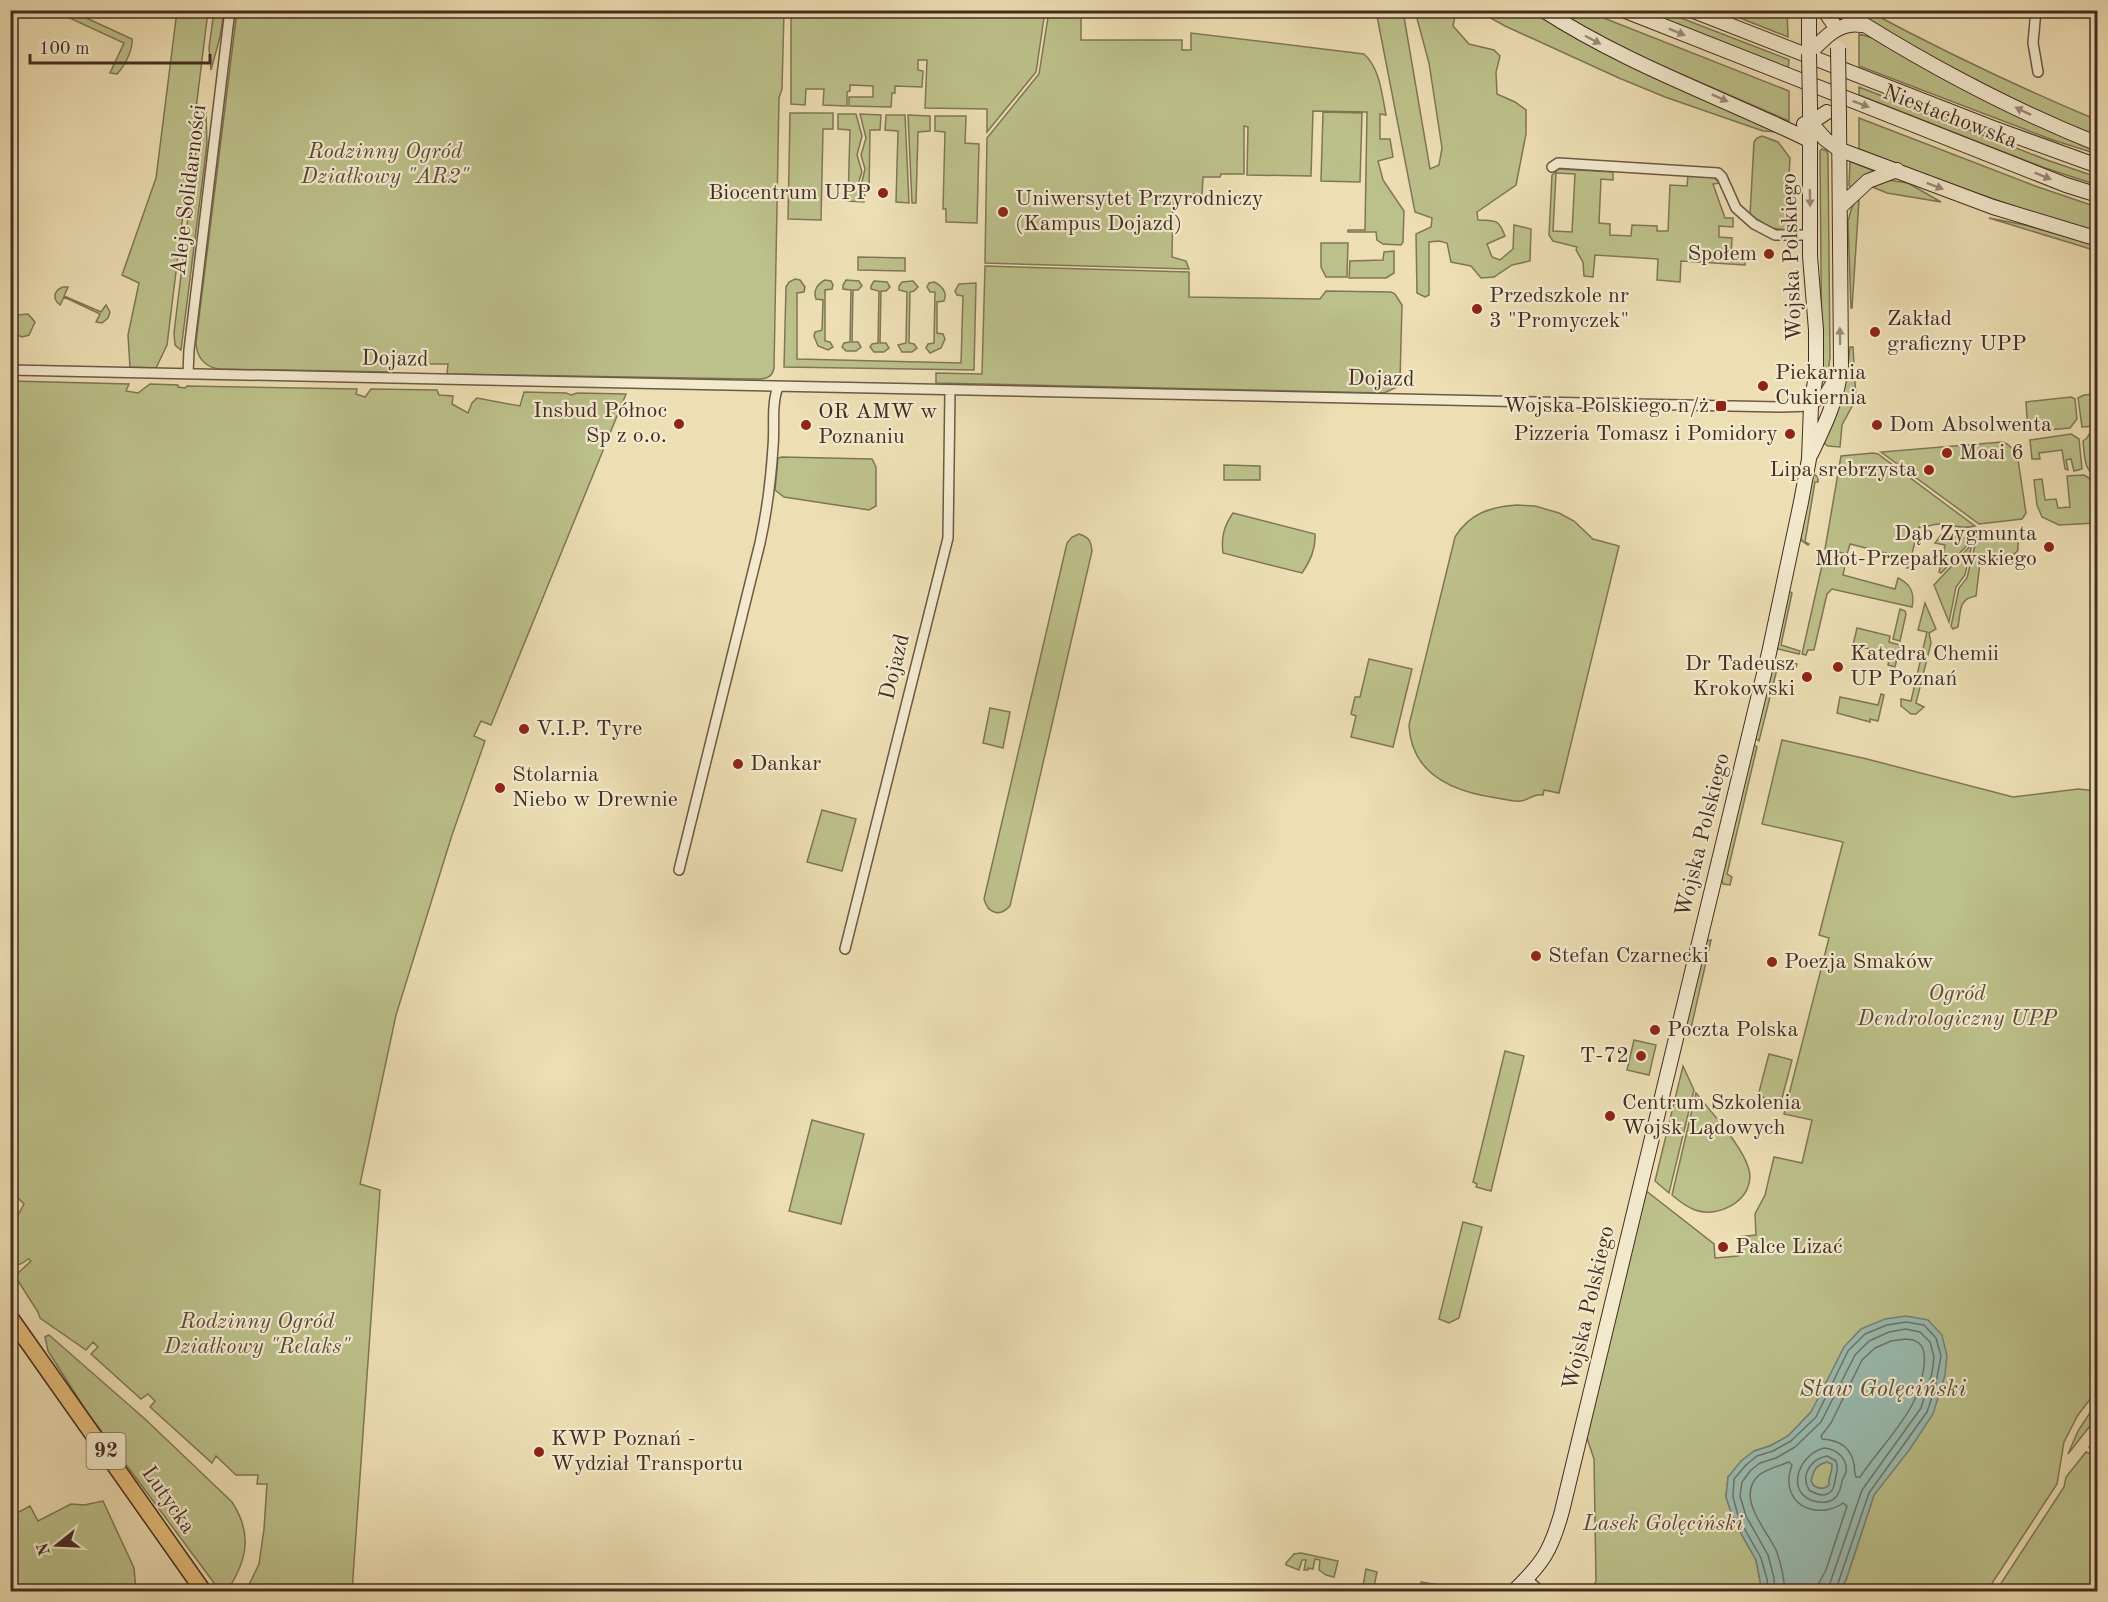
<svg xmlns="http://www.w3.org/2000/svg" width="2108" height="1602" font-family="'Old Standard TT',serif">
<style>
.green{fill:#bcc08a;stroke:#807656;stroke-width:1.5;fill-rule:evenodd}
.water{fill:#9abcb1;stroke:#788278;stroke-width:1.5;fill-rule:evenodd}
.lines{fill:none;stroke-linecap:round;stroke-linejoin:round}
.shore{stroke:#6f746a;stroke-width:1.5}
.street-casing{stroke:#6e5846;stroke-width:12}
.secondary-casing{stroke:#442c22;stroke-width:16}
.primary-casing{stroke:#442c22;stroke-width:18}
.street{stroke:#f3eace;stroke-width:9}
.secondary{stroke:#f3eace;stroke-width:14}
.primary{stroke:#e6bf7a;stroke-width:15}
.secondary-bridge-casing{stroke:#442c22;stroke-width:16;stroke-linecap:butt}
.secondary-bridge{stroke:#f3eace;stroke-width:14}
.oneway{fill:#9c8b78}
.poi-dot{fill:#8f2418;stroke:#f3eace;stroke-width:2}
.labels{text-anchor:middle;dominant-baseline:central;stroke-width:4.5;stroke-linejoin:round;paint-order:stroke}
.shield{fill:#f3eace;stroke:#786556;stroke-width:1.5}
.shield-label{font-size:21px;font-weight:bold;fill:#442c22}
.street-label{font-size:22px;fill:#442c22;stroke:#f3eace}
.park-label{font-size:22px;font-style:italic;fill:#5c4a37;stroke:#f3eace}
.poi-label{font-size:22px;fill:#442c22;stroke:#f3eace;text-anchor:start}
.water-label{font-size:24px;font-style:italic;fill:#5a5046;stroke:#f3eace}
</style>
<rect width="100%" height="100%" fill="#eddeb3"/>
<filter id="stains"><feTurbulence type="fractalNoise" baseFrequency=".00333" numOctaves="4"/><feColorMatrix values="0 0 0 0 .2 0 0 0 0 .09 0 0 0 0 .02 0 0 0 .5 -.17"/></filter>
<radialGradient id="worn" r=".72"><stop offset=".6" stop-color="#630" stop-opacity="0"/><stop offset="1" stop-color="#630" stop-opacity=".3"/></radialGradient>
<path class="green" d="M66,10l5,1 61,28c1,11 -8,28 -15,35l-7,-1 14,-30 -61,-28z
M177,11h31l-41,334 -11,23 -26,-1 -2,-32 11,-52 -17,-8 34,-97z
M214,11h10l-4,26 -9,33 -2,-22z
M237,11h547l-2,78 -3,9 -5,270c-2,11 -10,11 -20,11l-307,-5 1,-10h-53l-2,8 -174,-3c-14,-2 -23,-12 -23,-27z
M791,11v-1l254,1 -9,61 -49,60v-23l-62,-1 2,-48h-9v10l5,1 -1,16 -27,-1v7h-3l-1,14 -42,-1v-9h24v-11l-23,-1v6l-3,1v14l-24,-1 1,-16h-18l-1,16 -14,-1z
M1049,11h32v29h101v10h9v-17l173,21c16,14 18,41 22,61l-6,-1v25h10l3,18 -15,4 5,19 21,31 -1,31 -2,3 -18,-1 -6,-4 -1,-8h-28v-2h17l2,-118 -54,-1 -2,65 -64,-1 1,-48 -4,-1v48h-23l-1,3h-17l-1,17h-29l-1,63 14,4 3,8 -204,-6 2,-125 52,-64z
M1376,11h27l27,158 9,-4 3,-17 -13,-85 -14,-52h37l3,5 -2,10 16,18 25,6 6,6 -4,16 1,22 18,8 11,8v24l-10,51 -39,27 1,8c17,1 20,-2 27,16l-18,8 5,13 8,3 13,-11 1,-24 17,4 -1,32 -18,4 -18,12 -13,1 -10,-12 -20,-4 -4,-19 -8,-2 -10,1v53l-4,2 -8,-4 -1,-59 15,-7 1,-9 -17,-6z
M1478,11h54l41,25 45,24 162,72 -17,-1 -98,-34 -46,-19 -114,-52z
M1555,11h31l203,80v30l-145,-63 -47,-22z
M1643,11h20l124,48 2,1 -1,9z
M1721,11h66l1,26 -63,-25z
M1862,11h6c75,40 150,76 229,109v17c-82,-35 -160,-76 -237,-121z
M1859,34l14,4 46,27 177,85 1,4 -44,-14 -194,-74z
M1859,87l188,73 50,17v8l-52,-17 -186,-73z
M206,112l1,32 -26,206 -6,-5 -1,-12 24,-199z
M1323,112l39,1 -2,69 -39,-1z
M790,113h43v16h-10l-2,91 -33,-1z
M838,114h18l6,22 -5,19 5,17 -4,12 7,12 -1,6 -16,-1 2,-71 -12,-1z
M860,114l21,1 -1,15h-10l-1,62 -8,-6 4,-17 -4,-14 5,-17z
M886,115h19l4,88 -13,-1 2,-71 -13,-1z
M908,115l22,1v15l-12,1 -2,71h-4z
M935,116h31l-1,27 14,1 -2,79 -31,-1v-13h-3l2,-77 -10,-1z
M1859,118l179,69 59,20v25c-81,-23 -159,-52 -238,-83z
M1762,136l16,6 12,16 -4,72 -15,-2 -21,-13 4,-73 3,-4z
M1822,149l5,2 1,4 2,202 -2,16 -4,8 -2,-1 -2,-229z
M1850,162h2l22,9 -24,16 -1,-2z
M1559,169l54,3v8l-12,-1 -2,44 11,1v11l21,1 1,-11 25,1v5h11l2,-46 17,1 1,-11 25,2 7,6 -7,1 12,34h8v9l-14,-1v11l13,1 -1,19 14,1v7l-64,-4 -1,21 -23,-2 1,-21 -63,-4 -2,22 -9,-1 -1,-14 -7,-12 1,-3 -24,-6 -4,-6 3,-60zM1556,173l19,1 -3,58 -19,-1z
M1888,180l20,3 33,19 -54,-9 -17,-7z
M1858,197l1,3 -7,108h-1l-3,-87 4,-14z
M1989,218l31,6 77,21v6z
M1321,243h27l-1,34h-21l-5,-10z
M1394,251v22l-8,5h-37l1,-17 33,-1 1,-8z
M858,257l47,1v13l-47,-1z
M985,266l204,6v25l131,2 6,-8 65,1 4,2 7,11 -2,75 -3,7 -13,6 -448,-10v-10l46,1z
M795,279l5,1 5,7 -1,5 -7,1v66l164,4 2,-67 -6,-1 -2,-4 4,-7 17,-1 -2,87 -190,-3 2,-80 3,-5z
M825,280l6,1 2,4 -1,4 -7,1v51l5,1 3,5 -5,3 -10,-4 -4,-10 1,-4 7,-2 1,-30 -7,-1c-3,-8 1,-15 9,-19z
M846,280l13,1 3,5 -4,4h-5l-1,52h6l3,5 -5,4h-10l-4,-4 2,-4 6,-1 1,-52 -8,-1v-4z
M874,281l13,1 3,5 -4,4h-5l-1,52h6l3,5 -5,4h-10l-4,-5 2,-3 6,-1 1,-52 -8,-2v-3z
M913,281l5,6 -4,4 -4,1 -1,51 5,1 3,4 -5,4h-10l-4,-7 8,-2 1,-51 -8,-2v-4l3,-4z
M934,282c7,3 14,10 10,19l-7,1v31l6,1 2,5 -4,9 -11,5 -4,-5 2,-4 6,-1 1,-51h-5l-3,-5 2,-4z
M63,287h5l-4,9 37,16 5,-7 4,7 -2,6 -6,5 -6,-1 4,-8 -36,-17 -4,8c-8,-6 -6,-15 3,-18z
M28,314l7,8 -6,13 -7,2 -5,-2 -5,-7 6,-13z
M1850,347h3l3,52 -14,26 -2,22 -12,-1 -6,-4 24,-61z
M11,381l118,3 -3,7 12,2 12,-9 28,1v2l7,1 2,-2 170,3 -1,5 9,3 6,-8 66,1 2,5 14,1 -1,8 16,9 4,-10 5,-5 43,8 4,-14 42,1 5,2 6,-2 49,1 -135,331 -10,-4 -7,15 11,5 -33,94 -56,180 -36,169 20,6 -28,401h-106l13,-27 5,-35 3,-45h-10l1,-9h-22l-20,-19 -4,7 -62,-56 5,-6 -7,-7 -7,5 -50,-45 7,-7 -5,-5 -7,8 -46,-32 -2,-6 -23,-36 16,-15 -3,-2c-6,5 -10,8 -17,2v-33l13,-24 -14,-14z
M2097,394v32l-15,1 -4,-29 6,-3z
M2071,397l4,2 2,20 -7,9 -42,4 -2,-30z
M2097,432h1l-1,46c-14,-10 -12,-20 -14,-37l4,-3 3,-5z
M2071,434l8,5 3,30 -8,2 -3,-12 -5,1 2,10 -3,-1 -3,-19 -23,3 1,6h-8l-2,-19z
M2002,442l5,2 10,9 9,60 -4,6 -43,5 -98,-72z
M1873,453l5,1 97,72c-13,4 -24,-2 -36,-2 -8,0 -12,4 -20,3l-8,30 9,4c-3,6 -6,9 -13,7l2,-9 -59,-15 -3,10 -22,-5 16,-93z
M782,457l90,2 4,8v39l-7,4 -85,-13 -9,-7 3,-32z
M1224,465l36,1v14h-36z
M1813,474l5,3v5h-3l-10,60 4,2 -1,1 -6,-4 -1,-4z
M2084,475l13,8v40l-38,2 -17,-8 -5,-12 -3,-25 8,-1 3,21 11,-1 2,9 12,-1 -3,-31z
M1517,505l18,1 24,7 15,8 19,18 26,7 -60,247 -15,-3 -1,5c-9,-2 -14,5 -22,6 -7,1 -17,-2 -24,-3 -43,-6 -86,-23 -88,-73l46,-188c15,-24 35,-30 62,-32z
M1233,513l82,21c1,15 -5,27 -13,39l-79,-20c-2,-16 1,-27 10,-40z
M1079,534c10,3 12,7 13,17l-82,355c-10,11 -22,8 -26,-7l83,-356 5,-6z
M2018,534v16c-7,9 -14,9 -25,10l-1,2 -12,1 -4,33c-18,3 -15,15 -18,31l-5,2 -2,-3 8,-38 8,-10 10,-41z
M1941,535l32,4 -32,34 -2,-1 6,-27 -10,-2z
M1972,544l-7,31 -9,12 -7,35 -15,-37z
M1823,561l22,5 -2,9 52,14 3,-11c13,6 17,15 14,29l-80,-18 -5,5 -13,56h-6l-2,5 -4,-1z
M1789,591l3,2 -11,52 19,6 -1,3 -21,-5 -1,-3z
M1925,603l11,26 -7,4 2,10 -15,60 8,4 -8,7h-5l-10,-8v-7l10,2 16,-69 -9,-2z
M1900,609l5,2 1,3 -6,27 -7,-2z
M1857,628l33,8 -1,6 11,3 -5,22 -7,-2 2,-11 -37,-9z
M1369,659l43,10 -19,78 -42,-10 5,-21 -5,-2 4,-17h5z
M1778,659l19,5 -1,3 -18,-2 -19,76 -4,-3 18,-76z
M1881,694l3,1 -6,26 -8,-2v3l-33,-9 3,-16 38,8z
M990,708l20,4 -7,36 -20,-5z
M1782,740l85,19 146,38 65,-8 19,2v599l-19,25 -14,27 -7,42 -70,107h-148l7,-11 28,-85 19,-26 -82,-57 -23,24 -18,10 -16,5 -26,26 -2,20 8,24 22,39 6,31h-171l5,-10 -2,-122 -8,-24 59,-245 69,54 1,14 23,-2 -1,-19 19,-2 -1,-21 10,-19 9,-38 28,6 10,-43 -28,-6 45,-176 -10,-3 24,-93 -81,-18z
M1753,744l4,3 -30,127 5,3 -2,8 -7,-1 -2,-6z
M822,810l34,9 -14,52 -35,-9z
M1711,940l-22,97h-3l-2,-3 22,-93z
M1634,1040l22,5 -7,30 -22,-5z
M1505,1051l19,5 -33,135 -15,-4 1,-3 -4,-2z
M1769,1054l23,6 -11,42 -23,-6z
M1683,1066l11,24 -25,103 -14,-12z
M1696,1093c15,19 48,55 53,77 7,28 -29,49 -54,40 -8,-3 -16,-9 -23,-15z
M812,1120l52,14 -23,90 -52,-13z
M1463,1222l19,5 -23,91 -10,5 -10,-4z
M49,1335l96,84 87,83c21,32 15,59 -5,89h-7l-133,-179 -39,-61 -3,-14z
M2097,1402v15l-29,37 10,-23z
M2097,1437v154h-101l68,-104 2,-10 20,-25 5,2 2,-4 -4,-3z
M1827,1462l5,2c1,8 -4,13 -3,21 -5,5 -9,4 -15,1l-3,-5c2,-10 5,-16 16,-19z
M103,1501l31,67 2,23h-125v-75l19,-10 8,15 33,-17 13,1z
M1301,1553l37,8 -4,16 -8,-2 -7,-5 1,-10 -5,-1 -2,10 -5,-1v2h-4l2,-10h-4l-3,10 -13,-5v-2l8,-9z
M1366,1569l11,3 -4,19h-11z
M1421,1582l48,8 -50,1z"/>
<path class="water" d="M1906,1316l22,4 14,15 5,21 -2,19 -12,39 -23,35 -36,46 -28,85 -7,11h-77l-6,-31 -22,-39 -8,-24 2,-20 13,-16 13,-10 16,-5 18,-10 23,-24 33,-65 17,-18 24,-10zM1827,1462l5,2c1,8 -4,13 -3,21 -5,5 -9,4 -15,1l-3,-5c2,-10 5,-17 16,-19z"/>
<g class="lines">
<path class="shore" d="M1906,1339c6,1 12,1 16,8 7,13 -3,45 -10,58 -14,26 -36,48 -52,72h-4c-2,-4 -1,-8 -2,-13 -3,-17 -16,-24 -32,-25l-1,-3 10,-13 31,-63 13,-12 16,-7z
M1824,1448c13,1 24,11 22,24 -1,3 -3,6 -4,9 -2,13 -7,23 -23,21 -34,-4 -24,-46 5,-54z
M1827,1456l9,5c3,9 0,11 -1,20 -2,16 -13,17 -26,9 -9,-15 2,-31 18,-34z
M1768,1592l-1,-13 -6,-21 -22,-39 -6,-22 1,-18 12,-14 11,-9 16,-5 18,-10 25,-24 32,-66 17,-17 22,-9 19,-3 18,3 12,13 5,18 -6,32 -8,24 -58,81 -34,99
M1775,1592l-1,-14 -6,-23 -22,-39 -6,-20 2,-14 9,-12 9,-7 16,-5 19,-11 26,-25 34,-67 14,-14 20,-9 17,-3 14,3 10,10 4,15 -2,16 -11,35 -59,82 -35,102
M1785,1592c-1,-14 -4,-29 -9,-42 -10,-21 -41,-53 -17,-75 8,-6 20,-9 30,-13l3,3c-2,6 -4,12 -3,18 2,28 35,34 54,20l4,3 -21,64 -7,13 -1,9"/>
<g class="street-casing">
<path id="street" d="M2036,10l-3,33 5,29
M1552,167l6,-4 160,10 4,4 14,31 18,16 21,11h36
M10,370l1771,37 30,-1 11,-9 15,-24
M188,374l1,-24 41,-340
M679,870l81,-327c7,-32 11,-64 13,-96 2,-20 -2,-42 5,-60
M845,949l103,-411 2,-148
M1527,1579l14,13"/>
</g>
<g class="secondary-casing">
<path id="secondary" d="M1543,10c83,54 178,87 266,130
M1623,10l443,175 32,10
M1691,10l302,118 105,38
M1809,10v44
M1824,10l13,19
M1841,10c81,52 167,98 257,134
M1809,54c14,-15 30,-33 52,-29
M1810,122l15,17 13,10 155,58 105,32
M1804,124l11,-4 12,-8
M1840,207l28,-26 29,-11
M1811,454c14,-29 27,-56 30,-88l-2,-249
M1513,1592c30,-29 38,-41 49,-81l207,-858 32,-151 8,-43 2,-53 5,-31v-45l-6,-74v-150"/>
</g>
<g class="primary-casing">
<path id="primary" d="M10,1317l194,275"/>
</g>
<use href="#street" class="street"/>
<use href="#secondary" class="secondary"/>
<use href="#primary" class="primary"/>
<g class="secondary-bridge-casing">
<path id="secondary-bridge" d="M1838,48l1,69
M1809,54l1,52"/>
</g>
<use href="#secondary-bridge" class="secondary-bridge"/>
</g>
<defs><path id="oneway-solid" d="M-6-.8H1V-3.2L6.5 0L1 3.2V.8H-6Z" transform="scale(1.5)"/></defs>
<g class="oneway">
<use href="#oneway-solid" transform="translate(1677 32) rotate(22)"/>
<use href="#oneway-solid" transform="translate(1593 40) rotate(28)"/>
<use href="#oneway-solid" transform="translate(1720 98) rotate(24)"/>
<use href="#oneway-solid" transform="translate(1861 104) rotate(21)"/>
<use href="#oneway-solid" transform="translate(2023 111) rotate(-154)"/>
<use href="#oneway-solid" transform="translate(2043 176) rotate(22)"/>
<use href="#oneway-solid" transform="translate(1935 186) rotate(21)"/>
<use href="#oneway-solid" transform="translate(1810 198) rotate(89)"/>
<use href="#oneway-solid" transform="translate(1840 336) rotate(-91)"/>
</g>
<g class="poi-dot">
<circle cx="883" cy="193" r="6"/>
<circle cx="1003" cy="212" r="6"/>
<circle cx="1769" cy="254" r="6"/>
<circle cx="1477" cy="309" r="6"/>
<circle cx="1875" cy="332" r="6"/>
<circle cx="1763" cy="386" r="6"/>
<rect x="1715" y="400" width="12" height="12" rx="3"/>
<circle cx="679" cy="424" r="6"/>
<circle cx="806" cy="425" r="6"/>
<circle cx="1877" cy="425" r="6"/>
<circle cx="1790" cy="434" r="6"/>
<circle cx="1947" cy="453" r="6"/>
<circle cx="1929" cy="470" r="6"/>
<circle cx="2049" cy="547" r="6"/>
<circle cx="1838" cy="667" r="6"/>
<circle cx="1807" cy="677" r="6"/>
<circle cx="524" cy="729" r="6"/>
<circle cx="738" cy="764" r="6"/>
<circle cx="500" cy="788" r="6"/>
<circle cx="1536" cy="956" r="6"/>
<circle cx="1772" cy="962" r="6"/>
<circle cx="1655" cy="1030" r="6"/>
<circle cx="1641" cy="1056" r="6"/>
<circle cx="1610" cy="1116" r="6"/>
<circle cx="1723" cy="1247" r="6"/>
<circle cx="539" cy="1452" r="6"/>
</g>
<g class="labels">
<rect class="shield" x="86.5" y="1433" width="39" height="36" rx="4.5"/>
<g class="shield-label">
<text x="106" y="1451">92</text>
</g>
<g class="street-label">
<text transform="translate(1950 117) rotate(21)">Niestachowska</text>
<text transform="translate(189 190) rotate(-83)">Aleje Solidarności</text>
<text transform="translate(1792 257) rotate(-92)">Wojska Polskiego</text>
<text transform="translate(395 359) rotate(1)">Dojazd</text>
<text transform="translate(1381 379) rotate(1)">Dojazd</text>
<text transform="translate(895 667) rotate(-76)">Dojazd</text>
<text transform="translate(1703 835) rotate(-76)">Wojska Polskiego</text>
<text transform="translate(1589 1308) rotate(-77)">Wojska Polskiego</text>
<text transform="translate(168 1500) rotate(55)">Lutycka</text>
</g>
<g class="park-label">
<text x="385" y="152">Rodzinny Ogród<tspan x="385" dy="25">Działkowy "AR2"</tspan></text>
<text x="1957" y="994">Ogród<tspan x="1957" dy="25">Dendrologiczny UPP</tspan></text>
<text x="257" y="1322">Rodzinny Ogród<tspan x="257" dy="25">Działkowy "Relaks"</tspan></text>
<text x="1663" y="1524">Lasek Golęciński</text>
</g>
<g class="poi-label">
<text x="871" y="193" text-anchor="end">Biocentrum UPP</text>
<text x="1015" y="199">Uniwersytet Przyrodniczy<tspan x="1015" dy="25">(Kampus Dojazd)</tspan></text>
<text x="1757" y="254" text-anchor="end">Społem</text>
<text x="1489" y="296">Przedszkole nr<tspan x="1489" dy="25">3 "Promyczek"</tspan></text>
<text x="1887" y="319">Zakład<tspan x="1887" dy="25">graficzny UPP</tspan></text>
<text x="1775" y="373">Piekarnia<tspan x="1775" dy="25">Cukiernia</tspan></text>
<text x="1709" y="406" text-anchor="end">Wojska Polskiego n/ż</text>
<text x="667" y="411" text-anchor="end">Insbud Północ<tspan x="667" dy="25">Sp z o.o.</tspan></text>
<text x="818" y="412">OR AMW w<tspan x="818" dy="25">Poznaniu</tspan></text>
<text x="1889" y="425">Dom Absolwenta</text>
<text x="1778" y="434" text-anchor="end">Pizzeria Tomasz i Pomidory</text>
<text x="1959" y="453">Moai 6</text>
<text x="1917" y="470" text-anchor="end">Lipa srebrzysta</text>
<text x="2037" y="534" text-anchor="end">Dąb Zygmunta<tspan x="2037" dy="25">Młot-Przepałkowskiego</tspan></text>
<text x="1850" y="654">Katedra Chemii<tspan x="1850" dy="25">UP Poznań</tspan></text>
<text x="1795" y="664" text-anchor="end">Dr Tadeusz<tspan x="1795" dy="25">Krokowski</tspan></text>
<text x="536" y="729">V.I.P. Tyre</text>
<text x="750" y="764">Dankar</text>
<text x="512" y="775">Stolarnia<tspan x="512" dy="25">Niebo w Drewnie</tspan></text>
<text x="1548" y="956">Stefan Czarnecki</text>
<text x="1784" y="962">Poezja Smaków</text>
<text x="1667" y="1030">Poczta Polska</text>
<text x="1629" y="1056" text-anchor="end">T-72</text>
<text x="1622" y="1103">Centrum Szkolenia<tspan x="1622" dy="25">Wojsk Lądowych</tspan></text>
<text x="1735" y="1247">Palce Lizać</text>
<text x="551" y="1439">KWP Poznań -<tspan x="551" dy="25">Wydział Transportu</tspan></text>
</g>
<g class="water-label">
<text x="1883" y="1390">Staw Golęciński</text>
</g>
</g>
<rect width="2108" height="1602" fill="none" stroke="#eddeb3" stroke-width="36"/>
<rect x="12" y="12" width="2084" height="1578" fill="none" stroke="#442c22" stroke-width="3"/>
<rect x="18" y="18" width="2072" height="1566" fill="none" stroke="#442c22" stroke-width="1.5"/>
<g transform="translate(57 1545) rotate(252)" stroke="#f3eace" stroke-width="4.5" paint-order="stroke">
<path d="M0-4.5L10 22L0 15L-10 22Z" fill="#442c22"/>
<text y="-9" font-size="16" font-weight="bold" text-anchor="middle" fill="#442c22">N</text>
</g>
<path d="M30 54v9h180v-9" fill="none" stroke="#442c22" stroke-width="3"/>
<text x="39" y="54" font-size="18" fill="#442c22" stroke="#f3eace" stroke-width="4.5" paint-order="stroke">100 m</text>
<rect width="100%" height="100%" filter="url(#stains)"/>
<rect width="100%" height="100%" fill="url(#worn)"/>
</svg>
